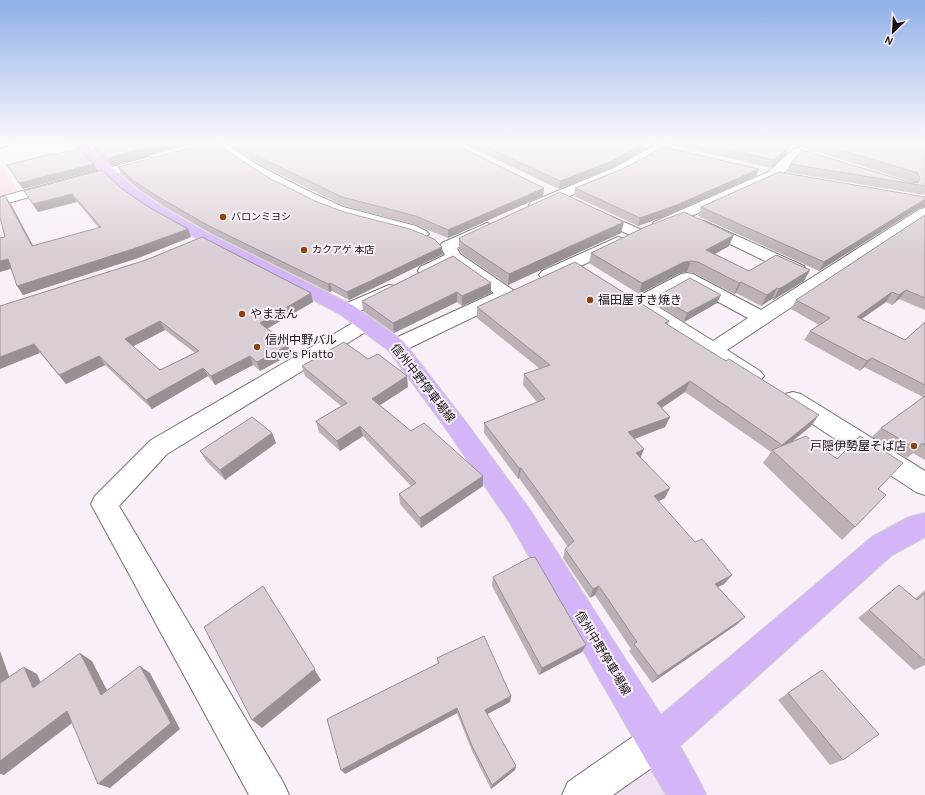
<svg xmlns="http://www.w3.org/2000/svg" width="925" height="795" font-family="Karla,'Noto Sans JP',sans-serif">
<style>
.built{fill:#efe1f1}
.green{fill:#fad9e2}
.lines{fill:none;stroke-linecap:round;stroke-linejoin:round}
.minor-casing{stroke:#787079;stroke-width:2}
.major-casing{stroke:#d0d0d1;stroke-width:2}
.minor{fill:#fff;fill-rule:evenodd}
.major{fill:#d4b5f8;fill-rule:evenodd}
.wall{fill:#bbb1b7;fill-rule:evenodd}
.shaded-wall{fill:#989095}
.building{fill:#d9ced5;stroke:#989095;fill-rule:evenodd}
.poi-dot{fill:#86460f;stroke:#f8eff9;stroke-width:1.5}
.labels{text-anchor:middle;dominant-baseline:central;stroke-width:4;stroke-linejoin:round;paint-order:stroke}
.far-poi-label{font-size:10px;fill:#161317;stroke:#f8eff9;text-anchor:start}
.poi-label{font-size:12px;fill:#161317;stroke:#f8eff9;text-anchor:start}
.street-label{font-size:12px;fill:#161317;stroke:#f8eff9}
</style>
<rect width="100%" height="100%" fill="#f8eff9"/>
<path class="built" d="M657,742l30,53h-106z"/>
<path class="green" d="M0,164l19,28 -19,5z"/>
<g class="lines">
<g class="minor-casing">
<path id="minor" d="M0,142h14l-2,2 -12,4z
M212,142h12l32,22 50,26 37,17 73,19 10,5 3,3 -3,3c-10,3 -21,-5 -31,-8 -21,-5 -43,-9 -62,-16 -43,-16 -83,-42 -120,-68z
M660,142h14l-17,13 -32,17 -84,36 -5,1 -5,-1 -2,-3 2,-3 85,-35z
M796,148l4,1 2,3 -13,16 -11,10 -114,50 -5,1 -5,-1 -2,-3 2,-3 114,-50c7,-5 22,-22 28,-24z
M149,157l4,1 2,3 -2,3 -153,41v-8z
M925,208v10l-198,132 33,21 4,5 -4,5 -7,2 -7,-2 -113,-74 -3,-4 3,-4 48,-25 6,-1 6,1 68,36 159,-101zM687,285l61,33 -35,23 -61,-38z
M596,210l46,20 3,3 -3,3 -5,2 -5,-2 -41,-19 -2,-3 2,-3z
M704,221l100,45 2,4 -2,4 -6,1 -6,-1 -93,-45 -3,-3 3,-3z
M487,223l5,2 3,3 -3,3 -35,17 3,6 53,36 3,4 -3,4 -110,53 -7,1 -7,-1 -3,-5 3,-5 105,-48 -41,-29 -21,11 -6,1 -6,-1 -2,-4 2,-4 25,-12 -5,-9 2,-3z
M618,237l6,2 2,3 -2,3 -70,34 -6,1 -6,-1 -3,-4 3,-4z
M389,285l6,1 3,4 -3,4 -41,20 -7,2 -7,-2 -2,-4 2,-4z
M365,318l7,2 3,4 -3,4 -205,126 -48,52 164,276 6,13h-40l-158,-291 4,-8 56,-56 207,-120z
M793,392l8,2 124,77v24l-9,-3 -131,-86 -3,-6 3,-6z
M657,724l13,5 5,13 -5,13 -57,40h-51l6,-13 76,-53z"/>
</g>
<g class="major-casing">
<path id="major" d="M69,142h13l54,47 26,18 49,28 143,71 49,35 62,80 63,86 133,208 211,-178 37,-20 16,-4v24l-33,18 -212,191 20,36 6,13h-40l-156,-272 -61,-90 -60,-82 -49,-37 -139,-73 -49,-28 -26,-18z"/>
</g>
<use href="#minor" class="minor"/>
<use href="#major" class="major"/>
</g>
<path class="wall" d="M98,142h101l-88,24 -16,-14 -3,-8z
M228,142h222l94,46 -1,8 -95,42 -32,-13 -72,-19 -87,-43 -29,-20z
M459,142h188l-2,8 -35,19 -51,20z
M673,142h105l11,4 -3,8 -15,14 -99,-23z
M785,142h140v53l-139,-23 4,-8 123,19 -1,-1z
M118,167l151,11 46,23 29,11 99,42 -94,46 -17,-9 -3,1 -117,-58 -49,-28 -26,-18 -16,-14z
M756,176l-80,36 -38,14 -64,-30 1,-8z
M121,188l26,18 41,23 3,8 -53,21 -115,37 -18,-58 6,-33 22,42 66,-18 -22,-26 -39,10 -14,-21z
M925,197v10l-6,1 -100,63 -121,-55 3,-9z
M925,215v95l-26,-11 -7,6 -6,-3 -24,17 43,21 20,-18v138l-12,-7 -6,5 -35,-21 9,-9 42,-31 -59,-30 -4,4 -56,-31 6,-9 9,-6 -28,-16 5,-9z
M621,233l-113,52 -47,-32 -2,-4v-11z
M729,246l-14,8 34,17 61,-1 -6,11 -31,19 -1,-1 -11,7 -25,-13 -2,1 -40,-21 -7,-1 -7,1 -41,21 -50,-31 2,-10z
M491,283v10l-29,13 -5,-4 -63,31 -31,-22 -1,-10z
M658,296l59,7 -33,19 -29,-18z
M313,302l-46,27 21,16 3,9 -31,17 -7,-6 -38,20 -7,-9 -56,33 -47,-44 -39,19 -26,-31 -40,-47zM165,330l30,23 -35,17 -27,-24z
M477,307l192,14 -1,4 143,101 -21,17 88,46 -23,38 -13,13 -79,-77 8,-11 -86,-60 -24,16 9,9 -5,10 -31,12 7,18 24,41 -7,3 37,41 37,33 -8,9 -6,3 27,30 -9,8 -84,58 -23,-32 2,-2 -36,-54 -5,3 -27,-40 2,-9 3,-2 -49,-69 -1,1 -34,-46v-10l53,-21 -14,-17 1,-11 16,-5 -63,-51z
M368,359l40,28 -28,18 31,26 72,45v10l-62,42 -21,-24 -1,-10 12,-8 -48,-50 -23,15 -21,-19 -3,-11 25,-15 -36,-30 -3,-10z
M272,433l4,10 -51,37 -19,-19 -6,-10z
M493,577l89,75 -43,23 -47,-89z
M899,585l16,14 10,-9v75l-11,5 -56,-52 30,-24z
M437,658l74,38 -1,6 -23,12 29,52 -1,4 -24,19 -19,-38 -15,-38 -112,61 93,-110z
M811,677l32,83 -13,5 -52,-65z"/>
<path class="shaded-wall" d="M167,142h32l-88,24 -3,-8z
M646,142h1l-2,8 -35,19 -51,20 1,-8z
M789,146l-3,8 -15,14 3,-8z
M94,164l3,6 -74,19 -4,-6z
M759,169l-3,7 -80,36 -38,14 2,-8z
M544,188l-1,8 -95,42v-8z
M72,194l5,8 -39,10 -5,-8z
M5,196l6,8 27,51 -6,-9z
M925,199v8l-6,1 -100,63 5,-9z
M624,222l-3,11 -113,52 1,-11z
M188,229l3,8 -53,21 -115,37 -6,-9z
M734,235l-5,11 -27,15 4,-11z
M442,247l1,7 -94,46 -2,-8z
M8,259l6,9 -14,4v-11z
M691,261l-4,11 -7,1 -41,21 3,-11 42,-21z
M810,270l-6,11 -31,19 6,-11z
M741,282l-5,11 -2,1 5,-11z
M330,283l2,8 -3,1 -1,-8z
M491,283v10l-29,13v-10z
M777,288l-5,11 -11,7 6,-11z
M906,290l-7,9 -7,6 7,-10z
M457,292v10l-63,31 -1,-10z
M892,292l-6,10 -35,24 6,-9z
M311,293l2,9 -50,29 -3,-8z
M721,295l-4,8 -33,19 3,-9z
M160,321l5,9 -35,18 -5,-9z
M34,344l6,9 -40,16v-12z
M288,345l3,9 -31,17 -3,-9z
M99,356l6,9 -39,19 -7,-9z
M250,356l3,9 -38,20 -4,-9z
M872,358l-8,9 -4,4 7,-10z
M203,368l5,8 -56,33 -6,-9z
M407,376l1,11 -34,22 -2,-10z
M690,381l-5,11 -32,22 4,-11z
M819,415l-8,11 -34,28 -1,-1 6,-8z
M670,417l-5,10 -41,16 4,-11z
M360,426l3,10 -23,15 -3,-10z
M272,433l4,10 -51,37 -5,-10z
M644,449l-4,10 -4,-6z
M519,468h2l-2,10 -1,1z
M483,476v10l-62,42 -1,-10z
M670,488l-5,10 -16,8 5,-10z
M732,575l-8,9 -16,8 7,-8z
M599,586l-4,9 -5,3 3,-9z
M271,599l50,81 -59,48 -10,-8z
M745,617l-9,8 -84,58 6,-7z
M586,645l-4,7 -43,23 3,-7z
M0,651l14,39 -14,-7z
M80,653l12,8 21,41 -12,-7z
M140,666l10,7 30,56 -70,59 -12,-4z
M24,667l13,7 9,20 -13,-6z
M511,696l-1,6 -26,14 1,-6z
M457,708v5l-112,61 -4,-4z
M67,711l13,6 -76,58 -4,-1v-13z
M516,766l-1,4 -24,19 1,-4z"/>
<path class="building" d="M99,142h68l-59,16 -16,-14z
M212,142h1l56,36 46,23 29,11 66,17 24,10 8,8 -95,45 -17,-9 -2,1 -119,-58 -49,-28 -26,-17 -16,-14z
M235,142h215l94,46 -96,42 -32,-14 -74,-19 -87,-42z
M476,142h170l-34,19 -52,20z
M695,142h83l11,4 -15,14z
M813,142h112v44l-135,-22 13,-14 109,33 6,-1 2,-3 -2,-6z
M664,147l95,22 -80,35 -39,14 -65,-30 47,-19z
M78,149l16,15 -75,19 -12,-18 44,-11 1,1z
M102,170l19,18 26,18 41,23 -55,20 -116,37 -9,-27 -8,2v-23l5,-1 -5,-20v-20l5,-1 27,50 69,-19 -29,-33 -39,10 -9,-13z
M779,172l146,25v2l-101,63 -123,-55z
M560,192l64,30 -115,52 -48,-32 -2,-4z
M684,212l50,23 -28,15 43,21 27,-16 34,15 -31,19 -2,-1 -10,7 -26,-13 -2,1 -41,-21 -7,-1 -7,1 -42,21 -51,-30 54,-26z
M925,215v83l-19,-8 -7,5 -7,-3 -35,25 48,23 20,-18v63l-53,-27 -5,3 -57,-30 20,-13 -34,-18z
M202,237l109,56 -51,30 28,22 -31,17 -7,-6 -39,20 -8,-8 -57,32 -47,-44 -40,19 -25,-31 -34,13v-51l146,-46zM160,321l39,30 -39,19 -35,-31z
M453,256l38,27 -29,13 -5,-4 -64,31 -31,-22z
M575,262l94,59 -4,2 61,38 3,-2 90,56 -37,30 -92,-64 -33,22 13,14 -42,15 16,17 -8,4 34,35 -16,8 41,46 7,-3 30,36 -17,9 30,33 -87,59 -24,-32 3,-2 -38,-56 -6,3 -28,-40 9,-8 -53,-73h-2l-35,-45 61,-24 -21,-25 26,-9 -73,-58z
M690,278l31,17 -34,18 -29,-17z
M344,342l24,17 10,-5 29,22 -35,23 39,32 13,-8 59,53 -63,42 -21,-24 17,-11 -56,-57 -23,15 -21,-20 31,-18 -45,-37z
M925,396v49l-3,-2 -5,6 -36,-21z
M252,417l20,16 -52,37 -20,-19z
M806,436l31,23 23,-23 43,27 -25,26 8,6 -31,32 -83,-77z
M531,557l1,1 3,-1 51,88 -44,23 -49,-91z
M899,585l18,15 8,-7v68l-56,-51z
M263,586l52,83 -63,51 -48,-93z
M484,636l27,60 -26,14 31,56 -24,19 -20,-39 -15,-38 -116,62 -14,-51 112,-56 -2,-5z
M80,653l21,42 39,-29 31,57 -73,61 -31,-73 -67,50v-78l24,-16 9,21z
M822,670l57,64 -36,26 -55,-67z"/>
<linearGradient id="sky" x2="0" y2="1"><stop stop-color="#8fafe7"/><stop offset="0.56" stop-color="#fcf8fc"/><stop offset="1" stop-color="#fcf8fc" stop-opacity="0"/></linearGradient>
<rect width="925" height="254" fill="url(#sky)"/>
<g class="poi-dot">
<circle cx="223" cy="217" r="4"/>
<circle cx="304" cy="250" r="4"/>
<circle cx="590" cy="300" r="4"/>
<circle cx="242" cy="314" r="4"/>
<circle cx="257" cy="347" r="4"/>
<circle cx="914" cy="446" r="4"/>
</g>
<g class="labels">
<g class="far-poi-label">
<text x="231" y="217">バロンミヨシ</text>
<text x="312" y="250">カクアゲ 本店</text>
</g>
<g class="poi-label">
<text x="598" y="300">福田屋すき焼き</text>
<text x="250" y="314">やま志ん</text>
<text x="265" y="340">信州中野バル<tspan x="265" dy="14">Love’s Piatto</tspan></text>
<text x="906" y="446" text-anchor="end">戸隠伊勢屋そば店</text>
</g>
<g class="street-label">
<text transform="translate(423 383) rotate(52)">信州中野停車場線</text>
<text transform="translate(603 653) rotate(59)">信州中野停車場線</text>
</g>
</g>
<g transform="translate(893 32) rotate(205)" stroke="#f8eff9" stroke-width="3" paint-order="stroke">
<path d="M0-3L7 15L0 10L-7 15Z" fill="#161317"/>
<text y="-6" font-size="11" font-weight="bold" text-anchor="middle" fill="#161317">N</text>
</g>
</svg>
